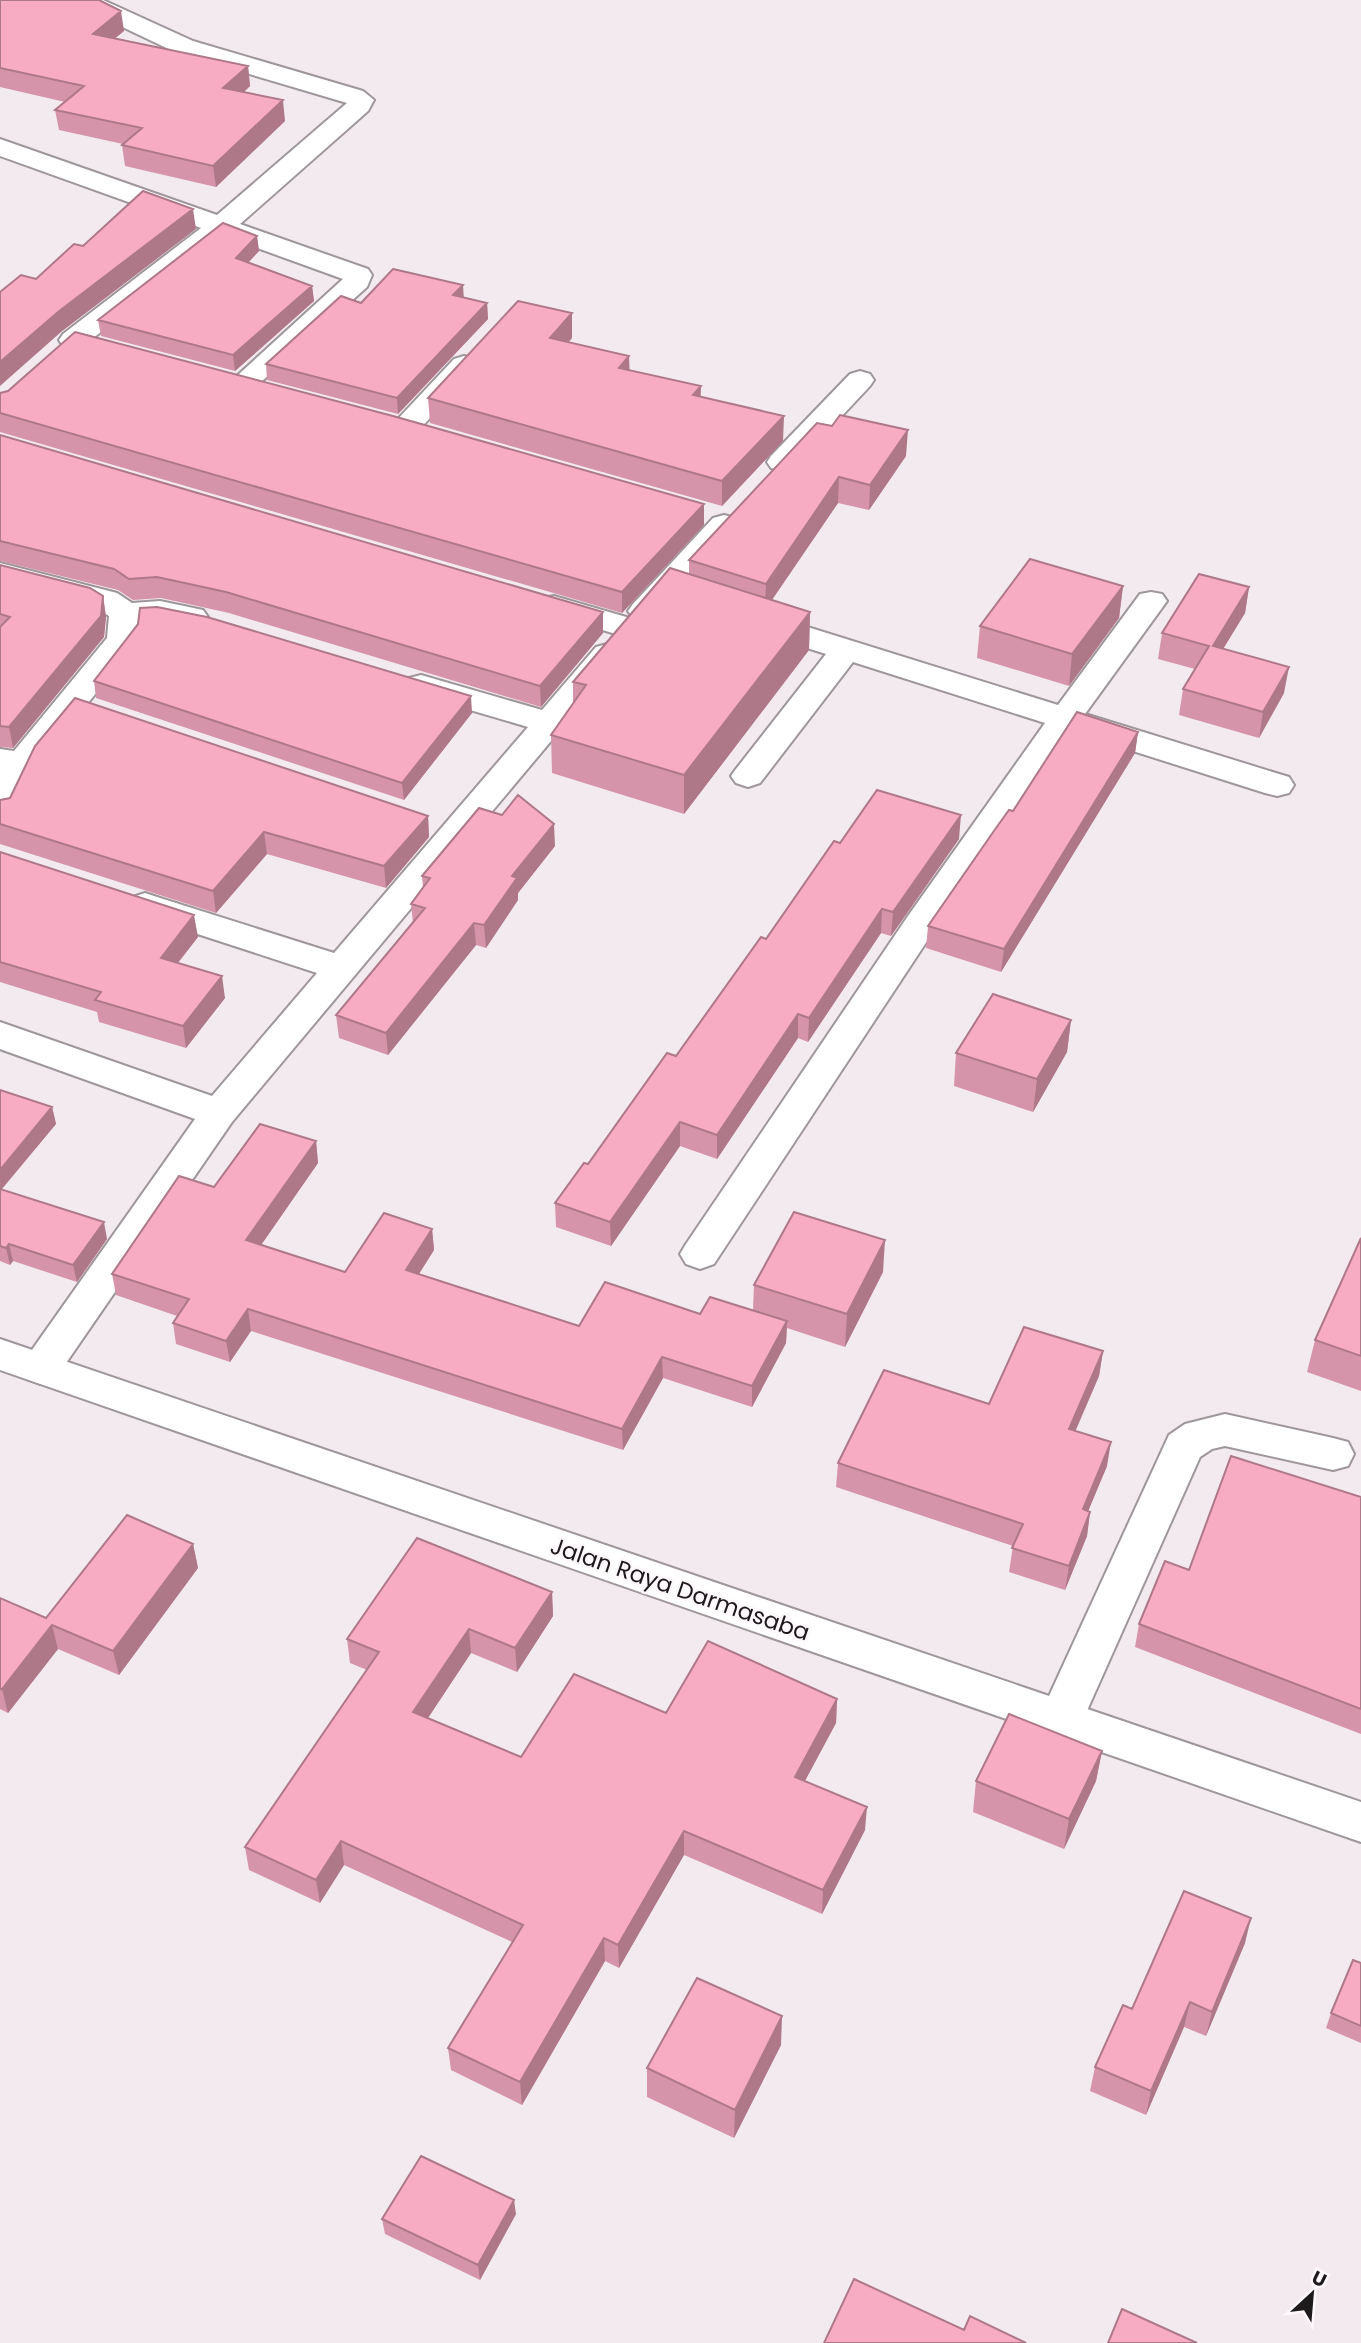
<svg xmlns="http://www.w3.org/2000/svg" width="1361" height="2343" font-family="Poppins,sans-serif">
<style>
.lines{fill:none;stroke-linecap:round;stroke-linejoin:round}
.street-casing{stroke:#9e969b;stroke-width:4}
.secondary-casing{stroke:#9e969b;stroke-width:4}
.street{fill:#fff;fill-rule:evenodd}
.secondary{fill:#fff;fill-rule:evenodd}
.wall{fill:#d594a9}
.shaded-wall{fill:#ae7889}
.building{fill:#f8acc4;stroke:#ae7889;stroke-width:2}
.labels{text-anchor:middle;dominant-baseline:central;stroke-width:5;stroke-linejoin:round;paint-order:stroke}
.street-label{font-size:23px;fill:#1d1a1c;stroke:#fef8fc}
</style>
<rect width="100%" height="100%" fill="#f3eaf0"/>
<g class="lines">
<g class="street-casing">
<path id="street" d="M73,0h30l90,41 170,50 11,9 -6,11 -128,113 128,45 4,6 -5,12 -115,103 -10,3 -10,-3 -4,-6 115,-105 -119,-43 -141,110 -10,3 -10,-3 -4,-6 4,-6 138,-106 -201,-72v-17l217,76 130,-112 -172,-51 -99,-47z
M464,356l10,3 4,6 -4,6 -59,63 -10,3 -10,-3 -5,-6 5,-6 59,-63z
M860,371l10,3 4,6 -4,6 -77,82 -11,3 -11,-3 -4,-6 4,-6 79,-82z
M724,515l11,3 4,6 -4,6 -80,88 -11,3 -11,-3 -5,-7 5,-7 80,-86z
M0,563l117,30 15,10 28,-2 43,9 5,7 -5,7c-20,5 -42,-4 -63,-2l-1,17 -5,7 -97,120 -25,52 -12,3v-72l14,2 93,-113 2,-22 -14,-9 -95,-25z
M1151,592l11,2 5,7 -82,113 204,63 5,8 -5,8 -12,3 -12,-3 -192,-61 -140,200 -219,332 -14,5 -14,-5 -6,-10 6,-10 222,-328 137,-193 -192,-61 -93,121 -12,4 -12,-4 -5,-7 5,-7 90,-115 -79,-25 -5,-7 5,-7 11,-3 11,3 289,90 82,-111z
M554,596l86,25 5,7 -5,7 -11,3 -86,-26 -5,-7 5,-7z
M607,644l11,3 5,7 -5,7 -386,461 -177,257 -14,5 -14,-5 -6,-11 6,-11 168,-238 -195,-70v-27l212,74 105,-123 -184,-60 -6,-8 6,-8 12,-4 12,4 177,56 194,-226 -119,-35 -4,-7 4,-7 12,-3 121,35 54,-63z
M1225,1414l108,24 15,4 6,12 -6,12 -15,4 -108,-24 -13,3 -12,8 -123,276 -16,6 -16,-6 -7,-13 131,-285 16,-11z"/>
</g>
<g class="secondary-casing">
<path id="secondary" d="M0,1339l1361,463v40l-1361,-472z"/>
</g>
<use href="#street" class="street"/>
<use href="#secondary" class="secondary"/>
</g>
<path class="wall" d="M0,0l124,31 -9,7 133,28 2,20 -6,6 41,29 -69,66 -91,-21 -3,-21 1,-1 -64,-14 -4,-20 10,-8 -65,-15z
M257,236l2,15 -10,11 63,24 2,15 -79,70 -134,-35 -3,-16z
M464,298l23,5 1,16 -90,95 -131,-34 -1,-16 95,-61z
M572,338l-4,4 61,28 72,16 -1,11 83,44 -61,65 -292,-83 -2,-25z
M0,393l704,111v21l-82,88 -622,-181z
M817,423l89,33 -37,54 -31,-7 -66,97 38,12 -1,38 -125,164 -132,-41 -1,-38 22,-32v-21l116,-108v-14z
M0,435l603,177v21l-62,74 -312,-94 -68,-15 -28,2 -15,-10 -118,-29z
M0,565l103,31 3,21 -2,20 -91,111 -13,-1z
M1123,586l-4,32 -50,68 -92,-28 3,-32z
M1249,587l-4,26 -22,36 61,44 -25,45 -80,-23 4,-26 12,-20 -37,-10 4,-26z
M94,681l378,32 -68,87 -308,-102z
M1138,732l-3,21 -134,219 -75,-24 2,-22 85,-115z
M0,800l428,16 1,21 -43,51 -119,-34 -51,59 -216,-69z
M959,839l-68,97 -10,-3 -73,109 -10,-4 -81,121 -37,-13 -69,100 -55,-19 -1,-24 33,-39 88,-108 164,-213z
M555,846l-37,47v7l-32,48 -10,-3 -88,110 -49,-17 -3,-23 77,-92 -2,-19 12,-16 -1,-12z
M0,852l198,85 -20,26 47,35 -39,50 -87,-26 -2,-10 -97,-30z
M1071,1020l-4,32 -34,60 -79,-26 2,-33z
M0,1090l52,17 4,17 -54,65 105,50 -30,43 -64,-21 -3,4 -10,-4z
M316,1141l2,22 -57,82 84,27 87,-43 2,21 -15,24 160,52 121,-12 53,-4 1,-25 129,-13 -38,75 -58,-19 -1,15 -34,64 -89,-29 -40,72 -372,-119 -21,31 -54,-18 -3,-21 4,-7 -61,-21 -4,-21 102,-87z
M1361,1238v153l-54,-19 8,-32z
M1103,1351l-4,25 -24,55 32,35 -19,45 2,1 -3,24 -22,54 -56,-18 4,-26 -177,-59 2,-24 151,-59z
M1361,1497v237l-226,-87 4,-23 50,-54z
M193,1544l5,24 -79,107 -61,-26 -50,64 -8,-4v-111l46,20z
M552,1592l1,24 -36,56 -46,-19 -43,65 93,39 145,-44 171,-14 -1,24 -31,58 60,49 -43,84 -138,-59 -65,113 -14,-7 -83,144 -71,-35 -3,-22 64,-106 -168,-77 -24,38 -71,-33 -4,-23 122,-177 -17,-7 -3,-24z
M1102,1751l-6,30 -32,68 -91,-37 3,-31z
M1245,1943l-39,93 -22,-9 -38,88 -56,-24 5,-24 37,-58z
M1361,1963v80l-35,-15 5,-15z
M781,2045l-47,93 -87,-41v-29z
M516,2214l-36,66 -95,-46 -3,-15z"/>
<path class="shaded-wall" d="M121,11l3,20 -28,23 -3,-20z
M248,66l2,20 -24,22 -3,-20z
M283,100l2,21 -69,66 -3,-21z
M193,209l3,20 -135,103 -61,54v-24l58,-50z
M257,236l2,15 -21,22 -2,-15z
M463,285l1,16 -11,-6z
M312,286l2,15 -79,70 -2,-16z
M487,303l1,16 -90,95 -1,-16z
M572,313v25l-21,25 -1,-25z
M629,356l1,25 -11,-13z
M701,386l-1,25 -7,-16z
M784,416l-1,25 -61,65v-25z
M908,430l-2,26 -37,54 1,-25z
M839,477l-1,26 -73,107 1,-26z
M704,504v21l-82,88v-21z
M1123,586l-4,32 -50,68 3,-32z
M1249,587l-4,26 -36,59 4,-26z
M103,596l3,21 -2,20 -91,111 -4,-21z
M603,612v21l-62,74 -1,-21z
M810,612l-1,38 -125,164v-39z
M1289,667l-5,26 -25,45 4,-26z
M471,696l1,17 -68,87 -2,-17z
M1138,732l-3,21 -134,219 3,-23z
M961,815l-2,24 -68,97 2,-24z
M428,816l1,21 -43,51 -2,-22z
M554,824l1,22 -37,47v7l-32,48 -2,-23 28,-49z
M264,832l3,22 -51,59 -3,-22z
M882,909l-1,24 -73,109 1,-24z
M194,915l4,22 -33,42 -4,-21z
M474,923l2,22 -88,110 -2,-22z
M222,976l3,22 -39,50 -3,-22z
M798,1014v24l-81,121v-24z
M1071,1020l-4,32 -34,60 4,-33z
M52,1107l4,17 -56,67v-21z
M680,1122v24l-69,100 -1,-24z
M316,1141l2,22 -68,98 -4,-21z
M104,1222l3,17 -30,43 -4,-17z
M432,1229l2,21 -26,41 -2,-21z
M885,1240l-2,32 -38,75 2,-33z
M9,1244l4,17 -3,4 -4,-17z
M248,1309l3,22 -21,31 -4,-21z
M787,1321l-1,22 -34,64v-21z
M1103,1351l-4,25 -33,77 3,-24z
M662,1357l1,21 -40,72 -1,-21z
M1111,1442l-4,24 -28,67 4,-24z
M1090,1512l-3,24 -22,54 4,-24z
M193,1544l5,24 -79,107 -6,-24z
M552,1592l1,24 -36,56 -2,-24z
M52,1625l6,24 -50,64 -6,-24z
M469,1629l2,24 -55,83 -3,-24z
M837,1699l-1,24 -42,78 1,-24z
M1102,1751l-6,30 -32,68 5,-30z
M867,1807l-2,23 -43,84 1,-24z
M684,1831v24l-65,113 -1,-23z
M341,1841l3,24 -24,38 -4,-23z
M1251,1918l-6,25 -39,93 6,-24z
M604,1938l1,23 -83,144 -2,-23z
M1190,2002l-6,25 -38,88 5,-24z
M782,2016l-1,29 -47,93 1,-28z
M514,2200l2,14 -36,66 -2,-15z"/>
<path class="building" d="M0,0h99l22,11 -28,23 155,32 -25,22 60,12 -70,66 -91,-21 20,-17 -87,-18 29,-24 -84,-18z
M143,191l50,18 -135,103 -58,50v-70l21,-17 15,4 38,-35 9,2z
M223,223l34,13 -21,22 76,28 -79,69 -135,-35z
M393,269l70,16 -10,10 34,8 -90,95 -131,-34 75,-68 20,7z
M518,301l54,12 -22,25 79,18 -10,12 82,18 -8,9 91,21 -62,65 -294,-83z
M75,332l318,84 311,88 -82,88 -622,-179v-20l8,-2z
M840,415l68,15 -38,55 -31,-8 -73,107 -77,-24 128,-137 15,3z
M0,435l603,177 -63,74 -314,-94 -69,-15 -28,2 -15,-10 -114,-28z
M1030,559l93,27 -51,68 -92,-28z
M0,565l90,23 13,8 -2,20 -92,111 -9,-1v-99l10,-10 -10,-3z
M670,568l140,44 -126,163 -133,-40 35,-50 -13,-3z
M1199,574l50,13 -36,59 76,21 -26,45 -80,-23 26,-43 -47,-13z
M157,607l50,10 264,79 -69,87 -308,-102 44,-57 2,-16z
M75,698l353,118 -44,50 -120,-34 -51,59 -213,-67v-24l10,-2 25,-52z
M1077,712l61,20 -134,217 -76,-23 68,-98 13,-18 4,1z
M877,790l84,25 -68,97 -11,-3 -73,109 -11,-4 -81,121 -37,-13 -70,100 -55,-19 29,-40 4,1 79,-111 9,3 85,-119 5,2 68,-98 6,2z
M518,795l36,29 -42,52 5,2 -33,47 -10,-2 -88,110 -50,-18 89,-107 -14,-4 19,-26 -8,-2 57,-68 23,7z
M0,852l194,63 -33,43 61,18 -39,50 -88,-26 6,-8 -101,-30z
M993,994l78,26 -34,59 -81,-26z
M0,1090l52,17 -52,63z
M260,1124l56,17 -70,99 99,32 39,-59 48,16 -26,41 173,56 26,-44 95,32 10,-17 77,24 -35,65 -90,-29 -40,72 -374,-120 -22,32 -53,-18 16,-24 -77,-25 67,-98 35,11z
M0,1189l104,33 -31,43 -64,-21 -3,4 -6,-2z
M794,1212l91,28 -38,74 -93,-29z
M1361,1238v118l-46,-16z
M1024,1327l79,24 -34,78 42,13 -28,67 7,3 -21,54 -57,-18 11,-24 -185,-61 46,-93 105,34z
M1231,1456l130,41v212l-222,-85 26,-63 24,9z
M127,1515l66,29 -80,107 -61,-26 -50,64h-2v-91l46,20z
M417,1538l135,54 -37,56 -46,-19 -56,83 108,45 53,-83 92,39 42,-72 129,58 -42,78 72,30 -44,83 -139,-59 -66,114 -14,-7 -84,144 -72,-34 75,-123 -182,-84 -25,39 -71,-33 134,-195 -32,-13z
M1009,1714l93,37 -33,68 -93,-38z
M1184,1891l67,27 -39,94 -22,-10 -39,89 -56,-24 28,-62 9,4z
M1353,1960l8,3v63l-30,-13z
M697,1978l85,38 -47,94 -88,-42z
M421,2156l93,44 -36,65 -96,-46z
M854,2279l110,51 6,-14 56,27h-202z
M1122,2309l75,34h-89z"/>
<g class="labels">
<g class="street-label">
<text transform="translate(680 1589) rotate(19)">Jalan Raya Darmasaba</text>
</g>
</g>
<g transform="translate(1312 2294) rotate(26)" stroke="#fef8fc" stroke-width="5" paint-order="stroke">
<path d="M0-5L12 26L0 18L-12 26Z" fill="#1d1a1c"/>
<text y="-10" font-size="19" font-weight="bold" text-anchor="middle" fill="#1d1a1c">U</text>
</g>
</svg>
